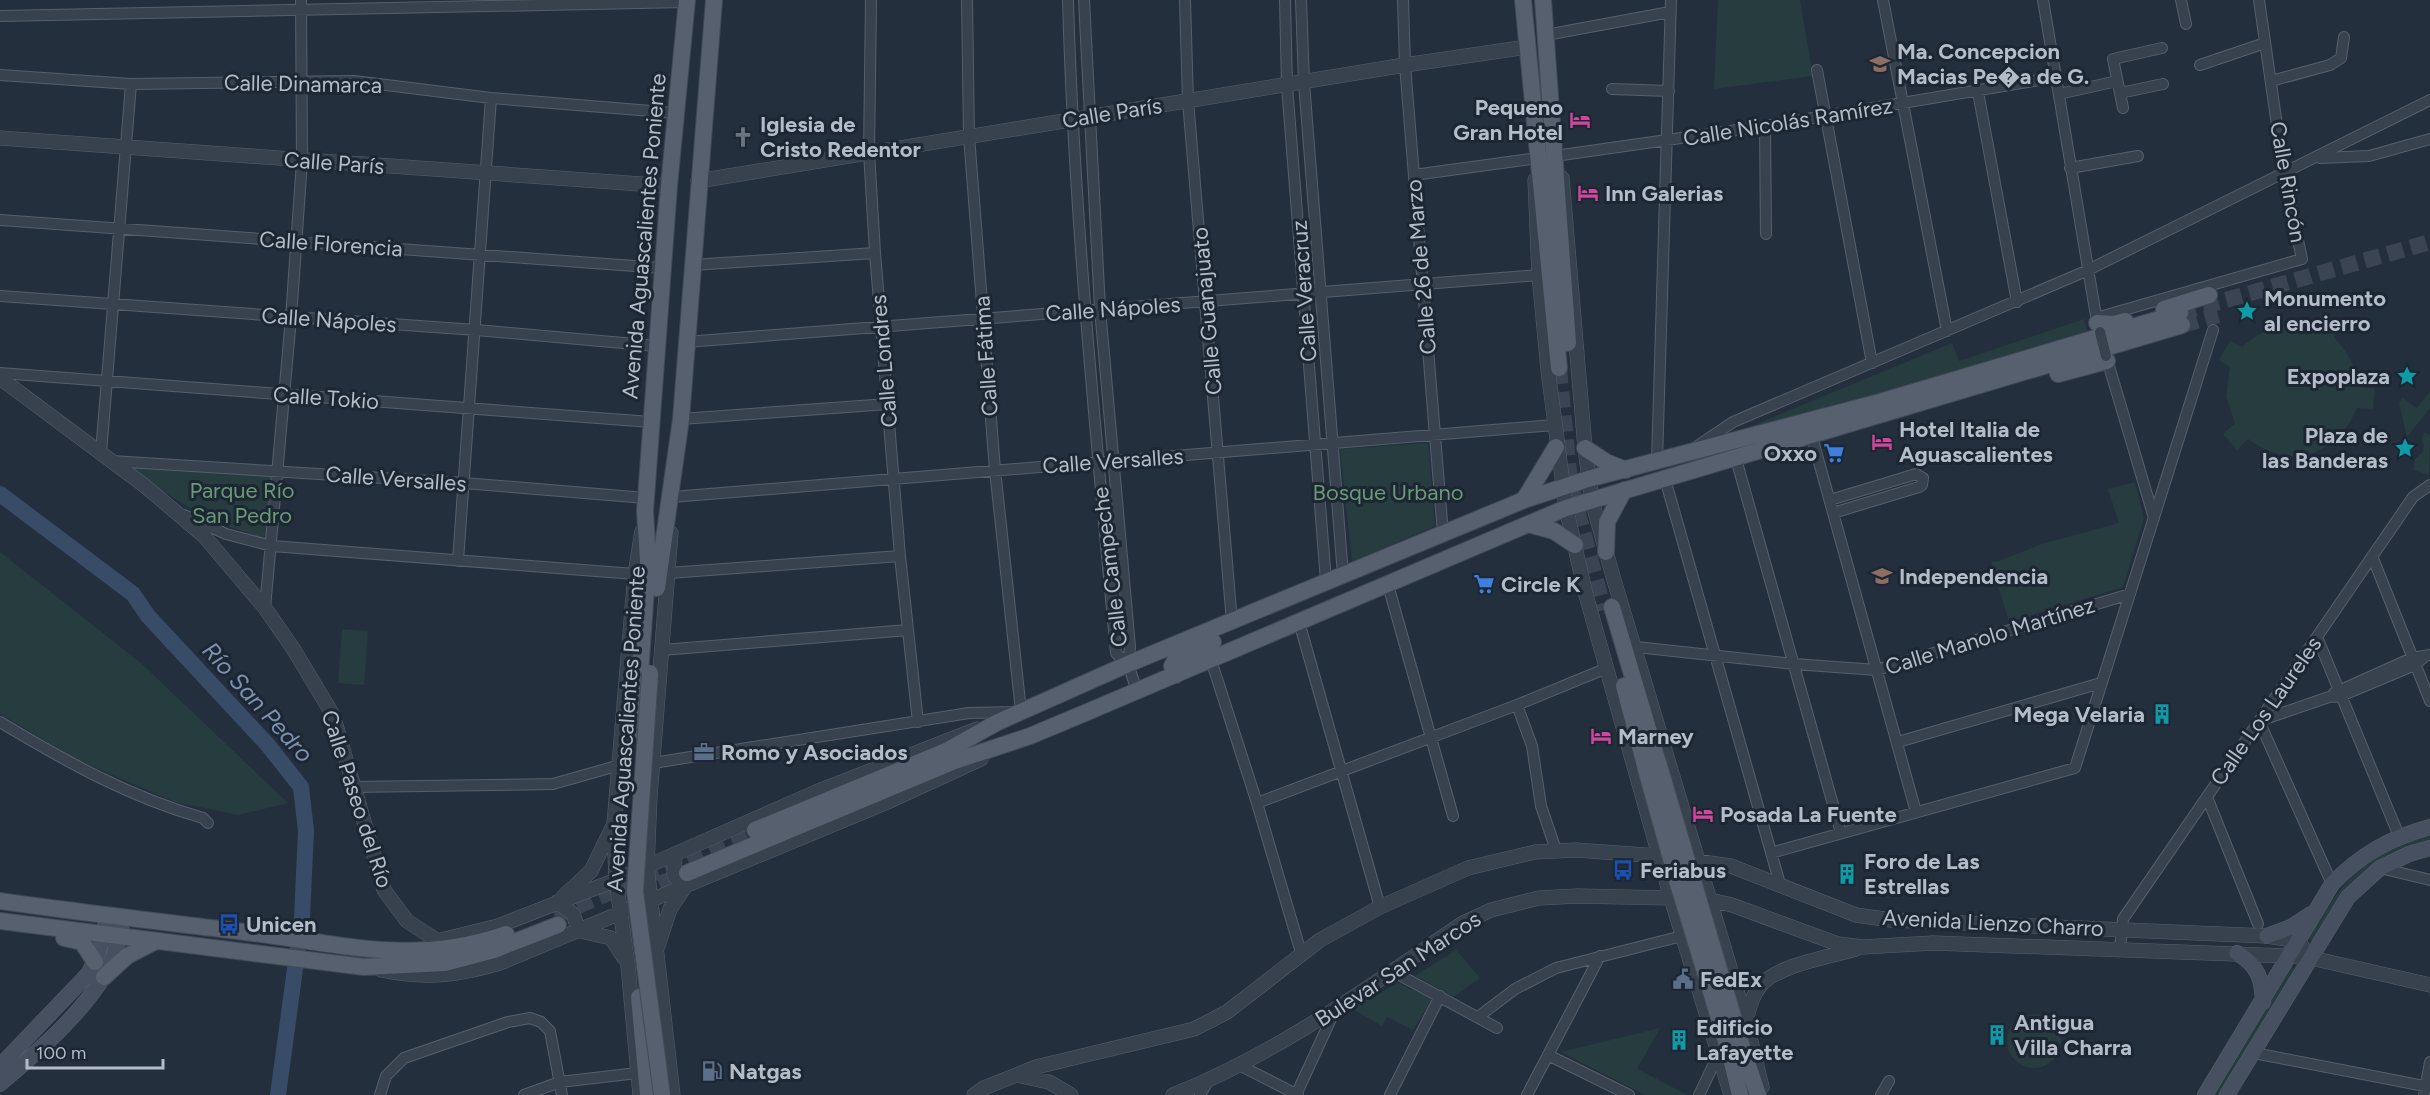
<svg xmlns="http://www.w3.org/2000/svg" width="2430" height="1095" font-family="Figtree,sans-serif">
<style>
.green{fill:#263c3f}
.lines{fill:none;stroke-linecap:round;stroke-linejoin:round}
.river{stroke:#394c67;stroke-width:16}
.primary-tunnel{stroke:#3a4453;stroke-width:16;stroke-dasharray:16 8;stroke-linecap:butt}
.minor-casing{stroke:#565f6c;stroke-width:12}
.tertiary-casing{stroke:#565f6c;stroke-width:15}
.secondary-casing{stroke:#565f6c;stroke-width:16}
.primary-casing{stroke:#414a57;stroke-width:18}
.minor{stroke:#38414e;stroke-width:10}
.tertiary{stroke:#38414e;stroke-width:14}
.secondary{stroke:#465061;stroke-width:15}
.primary{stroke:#56606e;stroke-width:16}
.minor-bridge-casing{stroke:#565f6c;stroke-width:12;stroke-linecap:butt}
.primary-bridge-casing{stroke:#414a57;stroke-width:18;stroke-linecap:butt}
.minor-bridge{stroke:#38414e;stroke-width:10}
.primary-bridge{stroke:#56606e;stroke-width:16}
.labels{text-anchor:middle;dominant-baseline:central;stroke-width:6;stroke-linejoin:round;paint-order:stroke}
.poi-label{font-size:22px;font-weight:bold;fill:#b4bcc9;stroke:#1d2633;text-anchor:start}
.street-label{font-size:22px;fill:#b4bcc9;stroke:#1d2633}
.park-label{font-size:22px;fill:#6b9a76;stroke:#1d2633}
.water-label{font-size:24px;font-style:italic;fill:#7c92b1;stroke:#1d2633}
</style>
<rect width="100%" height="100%" fill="#242f3e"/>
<path class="green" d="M1718,0h82l13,76 -99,13z
M2321,314l20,11 -7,12c14,16 22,29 26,50l15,2 -2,20 -16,-1c-20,48 -66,63 -109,31l-11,11 -14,-16 12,-11 -9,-27 4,-29 -11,-7 11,-19 12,6c22,-20 43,-25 71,-20z
M2084,319l5,18 -357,97 220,-91 7,18z
M2430,391v17l-23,29 -8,-35 4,-4 14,10z
M2424,433l6,2 -1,40 -16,-5 2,-11 8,-7 1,-8 -3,-4z
M1428,443l7,83 -83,36 -12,-113z
M126,467l146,9 -4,63c-53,-13 -97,-41 -142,-72z
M2135,482l9,36 -21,69 -114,35 -18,-61 5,1 46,-18 77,-21 -11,-34z
M0,552l142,112 146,139 -50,12 -63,-13 -95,-41 -80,-47z
M342,629l26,2 -4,54 -26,-2z
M2430,834v10l-54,25 -60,74 -9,-5c34,-54 58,-87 123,-104z
M1456,950l24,28 -27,19 -38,-21z
M2289,964l8,7 -75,124h-11z
M1398,983l34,16 -19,31 -26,-13 -5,9 -31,-18z
M2007 1041a27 27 0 1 1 54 0a27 27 0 1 1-54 0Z
M1660,1028l-23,41 51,26h-43l-84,-43z"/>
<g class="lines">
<path class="river" d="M0,494l133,100 15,22 119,128 34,43 5,44 -4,86 -24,178"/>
<path class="primary-tunnel" d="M2180,313l250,-71
M2182,325l36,-10
M1559,368l11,115 34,127
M637,893l50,-20
M555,916l200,-86"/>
<g class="minor-casing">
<path id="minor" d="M871,0l-2,152 6,101 25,303 18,166
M967,0l2,136 26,334 26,241
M1068,0c6,218 28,435 48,653l12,11 9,27
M1084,0l16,309 30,338 -2,17
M1185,0l3,101 44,521
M1285,0l2,86 39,495
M1301,0l3,83 39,492
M1403,0l2,65 38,469
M1883,0l64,331
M2043,0l54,322
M2181,0l5,24
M0,16l686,-14
M1546,35l124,-23
M2200,65l65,-22
M1817,70l55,293
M0,75l131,9 223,-3 137,17 185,15
M2271,81l59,-16 11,-7 3,-21
M1612,89l57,2
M1978,92l39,210
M2120,93l43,-9
M2059,94l58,-13
M2123,108l-10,-49 49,-11
M1765,126l1,108
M1555,156l210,-30 292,-49
M2320,158l49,-2 61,-17
M2070,168l68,-12
M1414,175l124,-17
M0,220l662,48
M692,265l183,-12
M0,296l476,34 181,16
M2096,318l206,-59 -18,-85 -25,-174
M686,342l853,-67
M2106,356l48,162
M0,373l651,49
M681,419l207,-15
M1812,437l104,375
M1696,447l37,-25 353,-151 344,-171
M101,453l30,-369
M1736,459l105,374
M111,461l353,22 182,15
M1657,461l14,-461
M1665,479l115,405
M672,497l882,-72
M1830,500l86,-26 7,4 -1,7 -3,2 -86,26
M184,515l42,19 46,12 363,28
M2372,556l58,145
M458,561l33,-463
M669,573l231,-17
M1388,585l65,231
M265,608l26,-290 11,-157 -1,-161
M1299,622l81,285
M2317,637l82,199
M1636,647l158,17 83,6 253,-76
M662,650l246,-20
M1211,660l46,143 45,153
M2334,693l78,-35 18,-3
M1517,705l15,41 9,60 15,44
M0,722c65,39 129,75 203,96l5,5
M1898,742l203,-59
M653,763l316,-50 46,-1
M353,787l200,-3 67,-19
M2207,797l51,127
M1257,803l260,-98 90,-37
M1771,853l304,-85 138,-438
M2380,868l50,12
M2332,884l-73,-163 70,-24 12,-1 74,-31 8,-7
M2120,948l3,-29 290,-422 17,-12
M1392,971l105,57
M1478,1017l37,-28 41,-21 126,-32
M2254,1053l176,34
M1548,1055l81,40
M1239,1065l59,30
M380,1095l6,-19 18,-18 104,-36 22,-4 11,4 9,9 12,64
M524,1095l36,-13 77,-9
M1200,1095l8,-14
M1296,1095l40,-87
M1390,1095l50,-99
M1527,1095l73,-139
M1699,1095l20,-42
M1881,1095l8,-14
M2424,1095l6,-33"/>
</g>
<g class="tertiary-casing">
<path id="tertiary" d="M0,138l669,48
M1562,178l23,270 7,53 22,79 132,441 16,66
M1535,180l4,95 9,95 18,138 20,87 85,303 60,197
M698,181l707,-116 122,-18
M0,378l145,108 59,50 61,72 29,42 39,65 51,175 23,31 31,20
M671,533l-21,263 -3,71 26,228
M563,897l28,-26 21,-43
M557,902l16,12 6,17
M581,931l30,7 13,20
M437,941l61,-15 118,-46 200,-88 161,-63
M658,946l12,-37 14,-21 -10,-13 1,-20
M381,970c44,9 75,6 119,-7l392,-163 89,-41
M1746,1021c3,-12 6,-25 14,-35 17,-21 69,-29 96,-37
M1017,1075l32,7 22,13
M640,1095l-12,-129 -12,-86 -2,-56 21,-250 7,-43
M974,1095l10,-7 52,-21 158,-38 33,-17 93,-72 60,-33 88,-39 67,-16 41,-2 83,6 72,10 125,49 35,5 376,16 31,5 13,17
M1173,1095c104,-41 197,-109 290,-172l28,-13 48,-12 38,-2 94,2 39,2 22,5 106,39 25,3 70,-4 357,13 21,2 119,27"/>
</g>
<g class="secondary-casing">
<path id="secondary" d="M2267,936l24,-9 20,-13
M2237,953c21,13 25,25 26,49
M0,1066l89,-93 9,-19 9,-37
M0,1084c36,-31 78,-66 104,-108 11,-17 15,-37 19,-57
M2205,1095l127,-211c29,-30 58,-46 98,-57
M2227,1095l121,-198 32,-29 29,-14 21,-6"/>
</g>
<g class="primary-casing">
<path id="primary" d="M1523,0l36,368
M1543,0l25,343
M2164,309l45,-14
M2097,323l17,1 11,-3
M2058,374l49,-13
M1585,448l21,14 20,8
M1524,500l32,-53
M1528,524l26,7 21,14
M1606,552l1,-30 17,-32
M657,588l24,-169 33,-419
M1612,607l46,155
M1176,675l-4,-9 5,-9 36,-15
M1624,686l21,80
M636,730l12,-169 -3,-50 24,-325 18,-186
M755,830l191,-79 52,-29 130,-58 396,-164 64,-21 292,-77 300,-89
M687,873l265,-111 78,-26 55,-23 481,-205 616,-183
M0,901c82,12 163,21 245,31 95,11 166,35 261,2
M0,921l364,46 81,-4 49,-13 64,-25
M64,938l18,4 13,20
M104,977l23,-21 27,-14
M639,997l9,98
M1743,1050l15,45
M1730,1054l10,41"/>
</g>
<use href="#minor" class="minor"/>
<use href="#tertiary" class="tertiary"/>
<use href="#secondary" class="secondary"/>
<use href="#primary" class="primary"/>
<g class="minor-bridge-casing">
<path id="minor-bridge" d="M2100,332l6,24"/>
</g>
<g class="primary-bridge-casing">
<path id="primary-bridge" d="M650,673l-15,218 27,204
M1658,762l85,288
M1645,766l34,121 51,167"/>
</g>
<use href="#minor-bridge" class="minor-bridge"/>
<use href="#primary-bridge" class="primary-bridge"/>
</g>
<defs>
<g id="school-bare" transform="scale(1.62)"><path d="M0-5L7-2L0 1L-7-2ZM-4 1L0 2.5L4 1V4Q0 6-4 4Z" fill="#8d6e63" stroke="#1d2633" stroke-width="2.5" paint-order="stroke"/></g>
<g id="hotel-bare" transform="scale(1.62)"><path d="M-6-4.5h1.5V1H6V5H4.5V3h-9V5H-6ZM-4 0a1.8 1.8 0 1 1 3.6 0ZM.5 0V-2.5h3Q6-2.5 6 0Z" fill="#d1479c" stroke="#1d2633" stroke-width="2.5" paint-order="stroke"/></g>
<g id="church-bare" transform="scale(1.62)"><path d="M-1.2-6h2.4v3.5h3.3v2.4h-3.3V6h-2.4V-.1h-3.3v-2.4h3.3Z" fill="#6b7280" stroke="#1d2633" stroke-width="2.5" paint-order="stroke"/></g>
<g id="sight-bare" transform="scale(1.62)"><path d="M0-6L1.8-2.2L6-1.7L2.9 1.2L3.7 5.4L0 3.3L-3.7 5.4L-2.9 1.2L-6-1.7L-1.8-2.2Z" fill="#0f9aa8" stroke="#1d2633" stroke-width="2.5" paint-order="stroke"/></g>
<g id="supermarket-bare" transform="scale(1.62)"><path d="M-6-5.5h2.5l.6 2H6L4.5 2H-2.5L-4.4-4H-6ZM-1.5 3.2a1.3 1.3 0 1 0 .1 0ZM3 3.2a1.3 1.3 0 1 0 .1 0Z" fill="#3f7fe0" stroke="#1d2633" stroke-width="2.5" paint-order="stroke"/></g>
<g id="building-bare" transform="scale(1.62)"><path d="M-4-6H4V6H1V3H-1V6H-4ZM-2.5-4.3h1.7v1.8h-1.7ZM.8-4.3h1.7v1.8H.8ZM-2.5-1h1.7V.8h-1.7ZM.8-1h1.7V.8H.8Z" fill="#0f9aa8" stroke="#1d2633" stroke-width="2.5" paint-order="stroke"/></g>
<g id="office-bare" transform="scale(1.62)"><path d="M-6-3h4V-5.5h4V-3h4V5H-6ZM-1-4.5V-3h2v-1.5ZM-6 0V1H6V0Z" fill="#5c6f8a" stroke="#1d2633" stroke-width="2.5" paint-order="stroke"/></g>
<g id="bus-bare" transform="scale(1.62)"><path d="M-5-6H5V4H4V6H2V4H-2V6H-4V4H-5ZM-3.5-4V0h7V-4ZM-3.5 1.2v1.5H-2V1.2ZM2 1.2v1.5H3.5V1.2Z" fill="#1a4fb4" stroke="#1d2633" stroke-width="2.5" paint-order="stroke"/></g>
<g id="civic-bare" transform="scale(1.62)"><path d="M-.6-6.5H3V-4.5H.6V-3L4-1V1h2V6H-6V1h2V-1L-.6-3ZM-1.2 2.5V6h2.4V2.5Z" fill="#5c6f8a" stroke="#1d2633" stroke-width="2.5" paint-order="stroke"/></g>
<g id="fuel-bare" transform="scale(1.62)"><path d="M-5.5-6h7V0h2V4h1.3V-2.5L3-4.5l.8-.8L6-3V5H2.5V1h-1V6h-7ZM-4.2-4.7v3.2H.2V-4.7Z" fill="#5c6f8a" stroke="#1d2633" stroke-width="2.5" paint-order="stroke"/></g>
</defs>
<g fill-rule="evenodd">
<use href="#school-bare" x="1880" y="64"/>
<use href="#hotel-bare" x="1580" y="120"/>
<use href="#church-bare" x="743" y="137"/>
<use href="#hotel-bare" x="1588" y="193"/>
<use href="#sight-bare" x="2247" y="311"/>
<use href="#sight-bare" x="2407" y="376"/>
<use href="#hotel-bare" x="1882" y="442"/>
<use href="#sight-bare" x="2405" y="448"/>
<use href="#supermarket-bare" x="1834" y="453"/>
<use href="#school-bare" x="1882" y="576"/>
<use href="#supermarket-bare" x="1484" y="584"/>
<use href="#building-bare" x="2162" y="714"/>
<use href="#hotel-bare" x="1601" y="736"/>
<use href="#office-bare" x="704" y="752"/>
<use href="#hotel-bare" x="1703" y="814"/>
<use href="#bus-bare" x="1623" y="870"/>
<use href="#building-bare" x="1847" y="874"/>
<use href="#bus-bare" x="229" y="924"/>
<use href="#civic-bare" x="1683" y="979"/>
<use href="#building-bare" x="1997" y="1035"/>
<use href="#building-bare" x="1679" y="1040"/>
<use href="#fuel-bare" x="712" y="1071"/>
</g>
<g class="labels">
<g class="poi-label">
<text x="1897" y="51">Ma. Concepcion<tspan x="1897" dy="25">Macias Pe�a de G.</tspan></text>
<text x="1563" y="107" text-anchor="end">Pequeno<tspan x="1563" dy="25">Gran Hotel</tspan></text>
<text x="760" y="124">Iglesia de<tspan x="760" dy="25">Cristo Redentor</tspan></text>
<text x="1605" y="193">Inn Galerias</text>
<text x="2264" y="298">Monumento<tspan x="2264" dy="25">al encierro</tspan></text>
<text x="2390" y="376" text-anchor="end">Expoplaza</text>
<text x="1899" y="429">Hotel Italia de<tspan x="1899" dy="25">Aguascalientes</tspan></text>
<text x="2388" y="435" text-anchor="end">Plaza de<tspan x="2388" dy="25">las Banderas</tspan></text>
<text x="1817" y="453" text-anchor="end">Oxxo</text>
<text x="1899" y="576">Independencia</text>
<text x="1501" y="584">Circle K</text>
<text x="2145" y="714" text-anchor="end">Mega Velaria</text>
<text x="1618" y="736">Marney</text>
<text x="721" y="752">Romo y Asociados</text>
<text x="1720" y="814">Posada La Fuente</text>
<text x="1864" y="861">Foro de Las<tspan x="1864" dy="25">Estrellas</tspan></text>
<text x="1640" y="870">Feriabus</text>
<text x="246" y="924">Unicen</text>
<text x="1700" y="979">FedEx</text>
<text x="2014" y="1022">Antigua<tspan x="2014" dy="25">Villa Charra</tspan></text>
<text x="1696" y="1027">Edificio<tspan x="1696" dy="25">Lafayette</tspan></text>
<text x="729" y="1071">Natgas</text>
</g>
<g class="street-label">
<text transform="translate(303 84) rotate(1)">Calle Dinamarca</text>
<text transform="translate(1112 113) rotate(-9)">Calle París</text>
<text transform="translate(1788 122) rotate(-9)">Calle Nicolás Ramírez</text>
<text transform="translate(334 163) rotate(4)">Calle París</text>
<text transform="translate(2288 182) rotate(80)">Calle Rincón</text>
<text transform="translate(644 236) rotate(-85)">Avenida Aguascalientes Poniente</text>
<text transform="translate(331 244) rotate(4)">Calle Florencia</text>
<text transform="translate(1421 267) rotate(-95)">Calle 26 de Marzo</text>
<text transform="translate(1304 291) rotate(-94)">Calle Veracruz</text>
<text transform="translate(1113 309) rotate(-4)">Calle Nápoles</text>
<text transform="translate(1207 311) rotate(-95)">Calle Guanajuato</text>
<text transform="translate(329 320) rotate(4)">Calle Nápoles</text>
<text transform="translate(986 356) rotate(-94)">Calle Fátima</text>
<text transform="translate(884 361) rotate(-95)">Calle Londres</text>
<text transform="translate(326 398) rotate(4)">Calle Tokio</text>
<text transform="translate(1113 461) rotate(-4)">Calle Versalles</text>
<text transform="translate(396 479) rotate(4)">Calle Versalles</text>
<text transform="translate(1110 567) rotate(-97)">Calle Campeche</text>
<text transform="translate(1990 636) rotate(-17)">Calle Manolo Martínez</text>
<text transform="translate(2266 711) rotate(-55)">Calle Los Laureles</text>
<text transform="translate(626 729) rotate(-86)">Avenida Aguascalientes Poniente</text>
<text transform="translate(357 799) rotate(72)">Calle Paseo del Río</text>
<text transform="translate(1993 923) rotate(3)">Avenida Lienzo Charro</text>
<text transform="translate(1398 969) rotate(-33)">Bulevar San Marcos</text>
</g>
<g class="park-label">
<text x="242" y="490">Parque Río<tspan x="242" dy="25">San Pedro</tspan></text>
<text x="1388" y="492">Bosque Urbano</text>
</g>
<g class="water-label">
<text transform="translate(258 702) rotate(48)">Río San Pedro</text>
</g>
</g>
<path d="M27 1059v9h136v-9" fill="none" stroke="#b4bcc9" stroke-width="3"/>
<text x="36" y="1059" font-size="18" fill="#b4bcc9" stroke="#1d2633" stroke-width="4.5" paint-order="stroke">100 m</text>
</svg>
